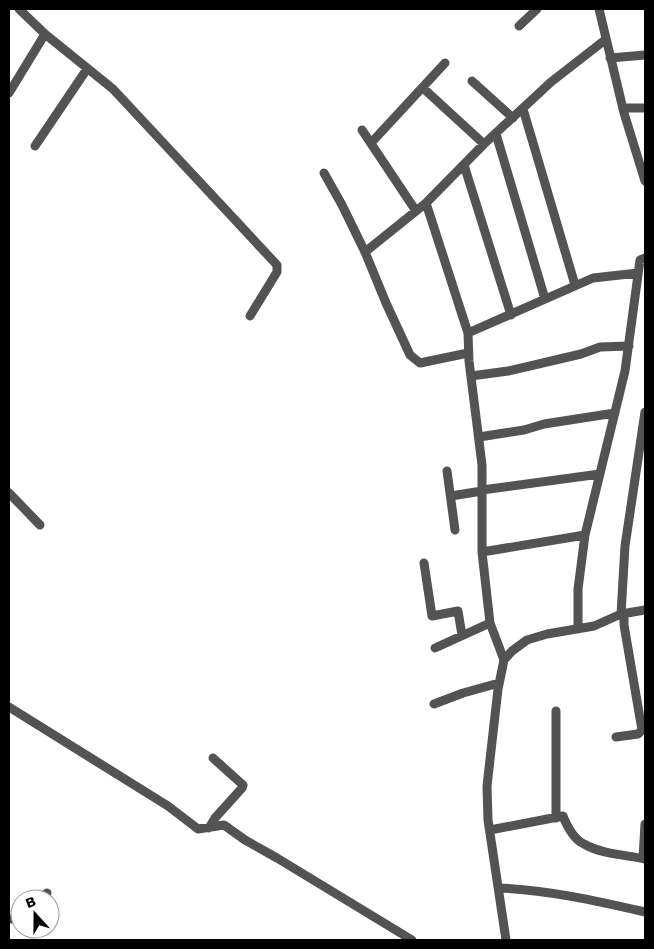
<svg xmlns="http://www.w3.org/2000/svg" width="654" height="949" font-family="'Work Sans',sans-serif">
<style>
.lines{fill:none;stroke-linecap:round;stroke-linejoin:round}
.minor{stroke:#535353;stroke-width:9}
</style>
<rect width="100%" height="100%" fill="#fff"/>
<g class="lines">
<path class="minor" d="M19,9l26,25 68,55 164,176v7l-27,44
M599,9l25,104 21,68
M519,26l18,-17
M610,58l35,-3
M472,81l41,37
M423,88l61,56
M9,93l36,-59
M623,108h22
M523,109l52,176
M362,130l54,81
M496,134l49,165
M371,143l74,-80
M35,146l52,-77
M464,165l47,150
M324,173l18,32 23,47 21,51 24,52 10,8 48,-10
M426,203l42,130 1,28 13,104v87l8,71 14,37
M365,252l61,-49 58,-59 67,-62 54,-42
M468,333l125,-55 45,-5
M471,376l37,-5 73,-17 19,-7 29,-1
M479,437l45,-7 20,-6 71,-11
M447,471l8,59
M482,490l118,-16
M9,493l31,32
M451,496l31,-5
M482,552l103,-17
M424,563l8,53 26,-5 4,24
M621,614l4,-68 20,-134
M578,629v-40l7,-54 40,-164 15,-111 5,-2
M435,648l55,-25
M434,704l29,-11 36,-10
M9,707l159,99 30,23 26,-4 21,15 32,18 135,82
M616,737l22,-3 4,-4 -18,-105v-12
M556,818v-107
M209,828l6,-10 27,-30 1,-3 -30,-27
M490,830l73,-14c4,10 10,23 21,28 17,10 42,11 61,15
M643,858l2,-34
M499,888c50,2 98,13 146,24
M40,899l7,-6
M9,919h6l5,-2
M506,940l-18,-120 -1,-34 11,-97 6,-29 8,-9 15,-11 20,-6 47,-8 27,-12 24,-4"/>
</g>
<rect width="654" height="949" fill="none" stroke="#000000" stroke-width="20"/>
<g transform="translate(35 914) rotate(339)"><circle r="24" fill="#ffffff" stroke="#999999"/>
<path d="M0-4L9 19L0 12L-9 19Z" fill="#000000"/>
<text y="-8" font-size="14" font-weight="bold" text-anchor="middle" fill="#000000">B</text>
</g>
</svg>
